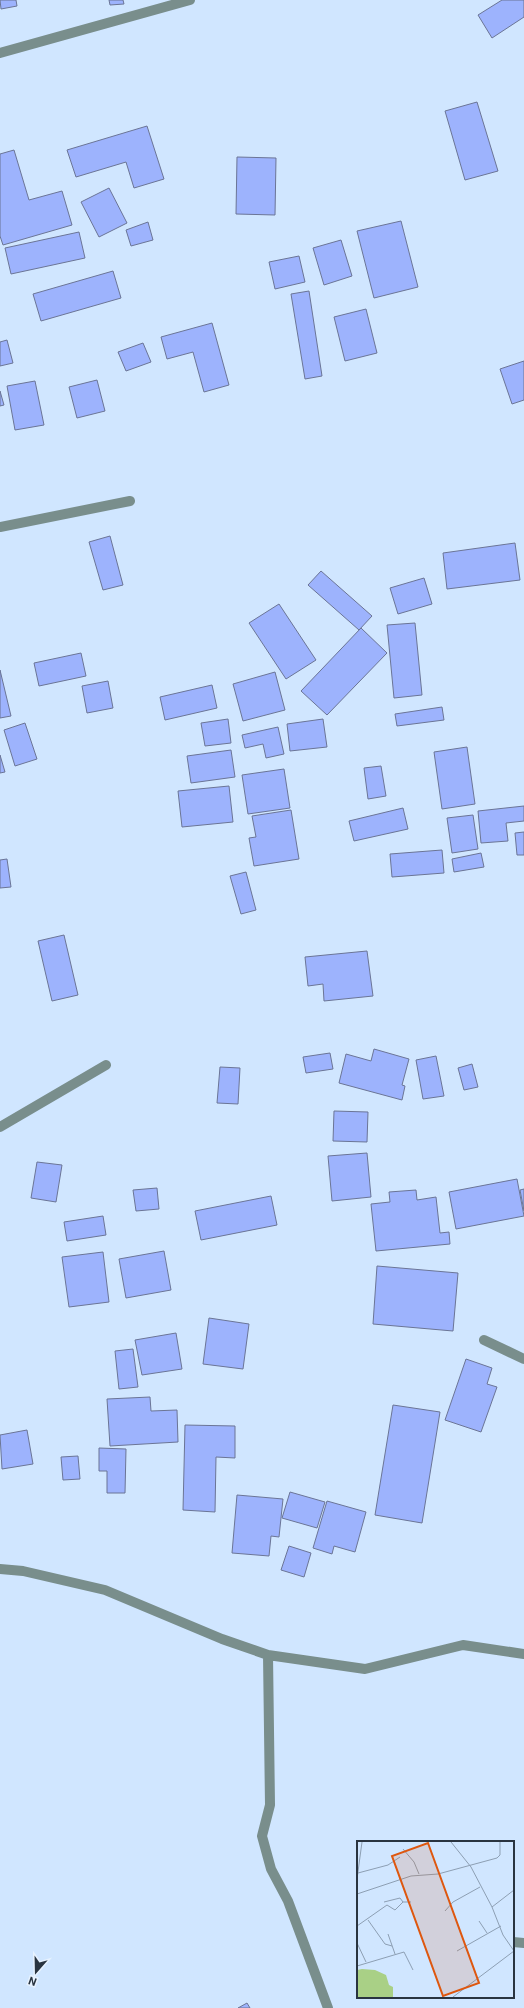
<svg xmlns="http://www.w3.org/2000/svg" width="524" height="2008" font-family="Roboto,sans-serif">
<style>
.building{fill:#9db3fd;stroke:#6b7596}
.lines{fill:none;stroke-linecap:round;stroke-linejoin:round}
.minor{stroke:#798e8c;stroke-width:10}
.inset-road{fill:none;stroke:#8d9fb3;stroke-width:1}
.view{fill:#de570f;fill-opacity:0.15;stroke:#de570f;stroke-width:2}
.inset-edge{fill:none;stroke:#293440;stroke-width:2}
</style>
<rect width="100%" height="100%" fill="#d0e6ff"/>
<path class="building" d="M0,0h16l1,6 -16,3z
M109,0h14l1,4 -14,1z
M502,0h22v17l-32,21 -14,-23z
M477,102l21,69 -33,9 -20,-69z
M147,126l17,53 -30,9 -8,-26 -50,15 -9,-27z
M14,150l15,50 33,-9 10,34 -69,20 -3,-9v-82z
M237,157l39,1 -1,57 -39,-1z
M109,188l18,35 -28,14 -18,-35z
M401,221l17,66 -44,11 -17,-67z
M148,222l5,18 -22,6 -5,-16z
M79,232l6,26 -74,16 -6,-26z
M341,240l11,36 -28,9 -11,-37z
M299,256l6,26 -30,7 -6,-27z
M113,271l8,27 -80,23 -8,-27z
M309,291l13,85 -17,3 -14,-85z
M366,309l11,44 -32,8 -11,-44z
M212,323l17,62 -25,7 -11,-40 -26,7 -6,-22z
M7,340l6,23 -13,3v-24z
M143,343l8,19 -25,9 -8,-19z
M524,361v39l-12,4 -12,-35z
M97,380l8,31 -28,7 -8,-31z
M35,381l9,44 -29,5 -8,-44z
M0,391l4,14 -4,1z
M110,536l13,49 -20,5 -14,-48z
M515,543l5,37 -73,9 -4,-36z
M321,571l51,45 -13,14 -51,-45z
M424,578l8,26 -34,10 -8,-26z
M279,604l37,56 -30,19 -37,-56z
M415,623l7,72 -28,3 -7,-73z
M361,628l26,25 -60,62 -26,-24z
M81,653l5,23 -47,10 -5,-23z
M0,670l11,46 -11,2z
M275,672l10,38 -42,11 -10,-37z
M108,681l5,27 -26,5 -5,-27z
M212,685l5,23 -52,12 -5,-23z
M442,707l2,13 -47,6 -2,-12z
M228,719l3,24 -26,3 -4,-23z
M323,719l4,28 -37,4 -3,-27z
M25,723l12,36 -22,7 -11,-36z
M278,727l6,27 -18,4 -3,-14 -18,4 -3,-13z
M467,747l8,57 -33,5 -8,-57z
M231,750l4,27 -44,6 -4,-27z
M0,755l5,17 -5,1z
M381,766l5,30 -18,3 -4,-31z
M284,769l6,39 -42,6 -6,-39z
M229,786l4,36 -51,5 -4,-36z
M524,806v15l-18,2 2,18 -27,2 -3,-32z
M403,808l5,21 -54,12 -5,-20z
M291,810l8,49 -45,7 -5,-28 7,-1 -4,-21z
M473,815l5,34 -26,4 -5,-35z
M524,832v23h-7l-2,-22z
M442,850l2,23 -52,4 -2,-23z
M481,853l3,14 -30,5 -2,-13z
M7,859l4,28 -11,1v-28z
M246,872l10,38 -15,4 -11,-38z
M64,935l14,60 -26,6 -14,-60z
M367,951l6,45 -49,5 -1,-17 -15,2 -3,-29z
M374,1049l35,10 -7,26 3,1 -3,14 -63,-17 7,-29 25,7z
M330,1053l3,16 -27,4 -3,-16z
M436,1056l8,40 -21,3 -7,-39z
M472,1064l6,23 -14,3 -6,-22z
M220,1067l20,1 -2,36 -21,-1z
M334,1111l34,1 -1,30 -34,-1z
M367,1153l4,44 -39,4 -4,-45z
M37,1162l25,3 -6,37 -25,-4z
M517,1179l7,37 -68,13 -7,-37z
M157,1188l2,21 -23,2 -3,-21z
M524,1189v22l-4,-21z
M416,1190l1,10 19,-3 4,36 9,-1 1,12 -74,7 -5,-47 19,-2 -1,-10z
M271,1196l6,29 -76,15 -6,-29z
M103,1216l3,19 -39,6 -3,-19z
M164,1251l7,39 -45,8 -7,-39z
M103,1252l6,50 -40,5 -7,-50z
M377,1266l81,7 -5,58 -80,-7z
M209,1318l40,6 -6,45 -40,-5z
M176,1333l6,36 -40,6 -7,-35z
M133,1349l5,38 -19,2 -4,-38z
M466,1359l26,9 -5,16 10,3 -16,45 -36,-12z
M150,1397l1,14 26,-1 1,32 -68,4 -3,-47z
M393,1405l47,7 -18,111 -47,-8z
M185,1425l50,1v32l-19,-1 -1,55 -32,-2z
M27,1430l6,34 -31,5 -2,-34z
M99,1448l27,1 -1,44h-18v-22h-8z
M78,1456l2,23 -17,1 -2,-23z
M290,1492l35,10 -8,26 -35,-10z
M237,1495l46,4 -4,38 -8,-1 -2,20 -37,-3z
M327,1501l39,11 -11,40 -21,-6 -2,8 -19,-6z
M289,1546l22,7 -7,24 -23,-7z
M247,2003l3,5h-12z"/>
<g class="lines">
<path class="minor" d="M0,53l190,-53
M0,527l130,-26
M0,1127l106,-62
M484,1340l40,19
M0,1569l23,2 82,19 117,49 46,16 97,14 98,-24 61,9
M268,1655l2,150 -8,31 9,33 17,32 40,107
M513,1942l11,1"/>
</g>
<g transform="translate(357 1841)">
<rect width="157" height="157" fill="#d0e6ff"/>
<path d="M5,128l13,1 11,5 3,10 4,2v10h-36v-27z" fill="#a9d086"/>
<path class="inset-road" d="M94,1l20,25 21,40 11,28 11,16M46,8l11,13 5,12M1,32l30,-8 12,-8M0,38l5,-37M0,53l54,-18 27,-2 59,-16 3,-3v-13M27,61l16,-4 3,4M135,66l22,-17M88,70l8,-9 27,-15M11,79l17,24 7,2M122,80l8,12M0,85l30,-21 8,5 8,-8h8M31,93l7,20M0,102l9,19M100,110l44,-25M0,125l47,-14 9,18M96,156l61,-46"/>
<path class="view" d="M71,2l51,140 -36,13 -51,-140z"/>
<rect width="157" height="157" class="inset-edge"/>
</g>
<g transform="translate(36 1972) rotate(200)" stroke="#e7f2fe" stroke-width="3" paint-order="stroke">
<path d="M0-3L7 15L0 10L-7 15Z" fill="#293440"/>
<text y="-6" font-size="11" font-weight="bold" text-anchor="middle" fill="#293440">N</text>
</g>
</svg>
